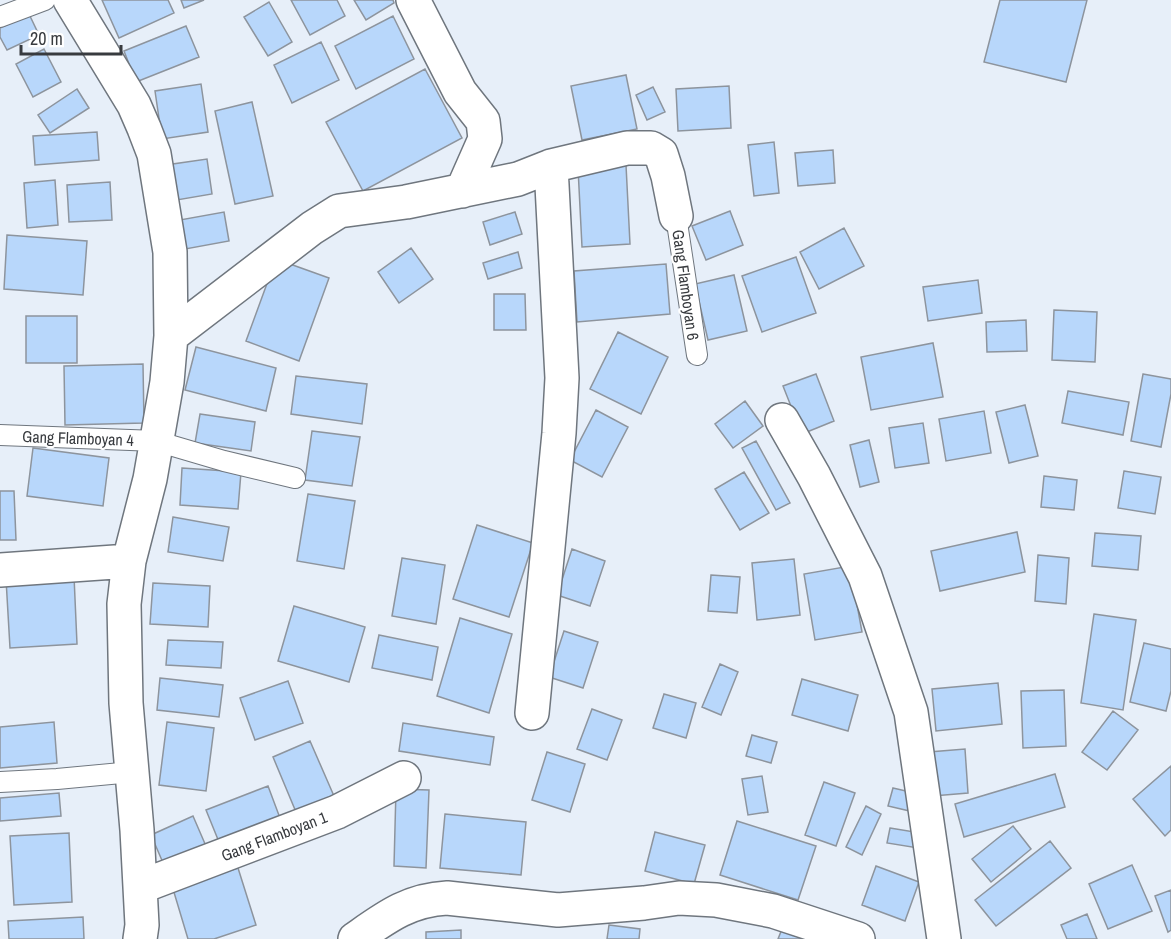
<svg xmlns="http://www.w3.org/2000/svg" width="1171" height="939" font-family="'Archivo Narrow',sans-serif">
<style>
.building{fill:#b8d7fb;stroke:#8d949d;stroke-width:1.5}
.lines{fill:none;stroke-linecap:round;stroke-linejoin:round}
.lane-casing{stroke:#6f767e;stroke-width:22}
.street-casing{stroke:#6f767e;stroke-width:36}
.lane{stroke:#fff;stroke-width:20}
.street{stroke:#fff;stroke-width:33}
.labels{text-anchor:middle;dominant-baseline:central;stroke-width:4.5;stroke-linejoin:round;paint-order:stroke}
.street-label{font-size:16px;fill:#383b3f;stroke:#fff}
</style>
<rect width="100%" height="100%" fill="#e7eff9"/>
<path class="building" d="M102,0h66l6,13 -55,25z
M181,0h23l-20,8z
M291,0h46l8,16 -35,19z
M354,0h39l1,3 -28,17z
M1000,0h87l-21,82 -82,-20z
M269,2l23,40 -24,14 -24,-39z
M29,14l10,21 -32,15 -7,-13v-9z
M393,16l21,43 -58,30 -21,-43z
M186,26l13,31 -63,25 -12,-31z
M321,42l18,38 -47,23 -18,-38z
M44,49l17,33 -28,15 -17,-33z
M425,69l37,69 -99,53 -37,-69z
M626,75l11,54 -55,11 -11,-54z
M201,84l7,48 -46,7 -7,-48z
M729,86l2,42 -53,3 -2,-42z
M653,87l12,25 -18,8 -11,-25z
M77,89l12,19 -39,25 -12,-18z
M252,102l21,94 -38,8 -20,-93z
M97,132l2,28 -64,5 -2,-29z
M774,142l5,51 -25,3 -6,-51z
M833,150l2,33 -37,3 -3,-33z
M207,159l5,35 -41,7 -5,-36z
M626,165l4,79 -48,3 -4,-79z
M55,180l3,45 -31,3 -3,-45z
M110,182l2,38 -43,2 -2,-37z
M730,211l13,34 -37,15 -14,-34z
M224,212l5,29 -49,9 -6,-29z
M515,212l7,22 -32,11 -7,-23z
M844,228l20,38 -45,23 -19,-37z
M7,235l80,6 -4,54 -79,-6z
M411,248l22,31 -34,24 -21,-31z
M518,252l4,16 -34,11 -5,-16z
M796,257l20,56 -54,19 -20,-56z
M276,259l53,19 -30,83 -53,-20z
M666,264l4,50 -93,8 -3,-51z
M734,275l13,56 -39,9 -13,-56z
M978,280l4,33 -54,8 -5,-34z
M494,294h31l1,36h-32z
M1054,310l43,2 -2,50 -43,-2z
M26,316h51v47h-51z
M1026,320l1,31 -40,1 -1,-30z
M618,332l50,25 -27,57 -51,-25z
M933,343l10,54 -72,13 -10,-53z
M196,347l80,21 -10,43 -81,-21z
M143,364l1,59 -79,2 -1,-59z
M816,374l18,47 -32,13 -19,-48z
M1143,374l28,5v15l-10,53 -30,-6z
M296,376l71,8 -5,40 -71,-10z
M1068,391l61,11 -6,33 -61,-12z
M745,401l18,25 -30,22 -18,-24z
M1025,405l13,51 -29,7 -13,-51z
M596,410l32,17 -26,50 -32,-17z
M984,411l7,42 -45,8 -7,-42z
M200,414l55,8 -4,29 -56,-8z
M923,423l6,40 -34,5 -6,-40z
M312,431l48,6 -8,49 -47,-6z
M869,440l10,42 -19,5 -10,-42z
M756,441l34,62 -14,7 -34,-62z
M33,448l76,10 -6,48 -76,-10z
M182,468l59,4 -3,37 -58,-4z
M1124,471l37,6 -6,37 -37,-6z
M744,472l25,41 -29,17 -25,-41z
M1044,476l33,4 -3,30 -33,-3z
M0,491h14l2,49h-16z
M308,494l47,7 -11,68 -47,-8z
M173,517l56,10 -6,34 -55,-9z
M477,525l56,18 -24,74 -56,-18z
M1017,532l8,40 -85,19 -9,-40z
M1095,533l46,3 -3,34 -46,-4z
M572,549l33,12 -15,45 -33,-11z
M1038,555l31,3 -3,46 -31,-3z
M402,558l43,7 -9,59 -44,-8z
M794,559l6,56 -43,5 -5,-57z
M850,566l12,66 -47,8 -11,-66z
M711,575l29,2 -3,36 -29,-2z
M74,576l3,68 -67,4 -4,-69z
M153,583l57,3 -2,41 -58,-3z
M294,606l71,21 -16,55 -71,-21z
M1094,614l42,6 -13,90 -42,-7z
M460,618l52,16 -23,79 -52,-17z
M564,631l34,11 -15,46 -34,-11z
M379,635l59,12 -6,33 -60,-12z
M168,640l55,2 -2,26 -55,-3z
M1144,643l27,6v42l-5,20 -36,-9z
M720,664l18,8 -17,43 -19,-8z
M160,678l63,7 -4,32 -62,-7z
M802,679l56,16 -10,36 -56,-16z
M288,681l15,42 -48,17 -15,-42z
M998,683l4,41 -66,7 -4,-42z
M1064,690l2,56 -43,2 -2,-57z
M664,694l32,9 -10,35 -33,-10z
M592,709l30,11 -15,40 -30,-11z
M1113,711l25,19 -31,40 -25,-18z
M54,722l3,41 -57,5v-41z
M167,722l47,6 -8,63 -47,-6z
M403,723l91,14 -4,28 -91,-14z
M752,735l25,7 -6,21 -25,-7z
M310,741l24,55 -38,16 -23,-55z
M965,749l3,44 -35,3 -4,-44z
M547,752l38,12 -15,48 -38,-12z
M1171,766v64l-6,6 -32,-37z
M1055,774l10,33 -101,30 -9,-33z
M762,776l6,36 -20,3 -6,-36z
M824,782l31,11 -19,53 -31,-11z
M268,786l12,32 -61,24 -13,-32z
M893,788l26,6 -5,18 -26,-6z
M396,789l33,1 -3,78 -32,-2z
M59,793l2,23 -61,5v-23z
M866,806l15,8 -19,41 -16,-8z
M445,814l81,8 -5,53 -81,-7z
M193,816l16,37 -42,19 -16,-37z
M737,821l79,25 -18,54 -78,-25z
M1013,826l18,23 -40,33 -19,-23z
M890,828l31,5 -3,15 -31,-5z
M655,832l50,13 -11,39 -49,-13z
M69,833l3,69 -58,3 -4,-69z
M1050,841l21,27 -75,58 -21,-26z
M1132,865l20,46 -44,18 -19,-45z
M876,866l43,16 -14,39 -43,-16z
M238,868l18,57 -42,14h-26l-15,-50z
M1171,890v40l-3,2 -13,-36z
M1087,914l10,25h-30l-6,-14z
M83,917l1,22h-75l-1,-18z
M609,925l31,4 -1,10h-32z
M782,929l27,10h-31z
M461,930v9h-35v-7z"/>
<g class="lines">
<g class="lane-casing">
<path id="lane" d="M0,17l45,-17
M676,216l21,139
M0,435l156,6 68,20 71,17
M0,782l57,-3 75,-7"/>
</g>
<g class="street-casing">
<path id="street" d="M70,0l64,105 10,23 10,26 16,98 1,84 -4,46 -17,97 -21,82 -5,43 2,99 11,127 5,95 -2,14
M413,0l47,92 23,29 2,18 -23,52
M171,336l141,-108 27,-17 67,-9 112,-23 33,-13 76,-18h24l10,6 7,22 8,40
M782,420l32,56 51,100 46,136 33,227
M0,570l129,-9
M532,713l27,-280 3,-55 -11,-212
M140,887l197,-75 67,-34
M355,939c30,-21 53,-39 92,-41l111,12 86,-7 35,-5 37,2 57,11 85,28"/>
</g>
<use href="#lane" class="lane"/>
<use href="#street" class="street"/>
</g>
<g class="labels">
<g class="street-label">
<text transform="translate(686 285) rotate(82)">Gang Flamboyan 6</text>
<text transform="translate(78 438) rotate(2)">Gang Flamboyan 4</text>
<text transform="translate(274 836) rotate(-21)">Gang Flamboyan 1</text>
</g>
</g>
<path d="M21 45v9h100v-9" fill="none" stroke="#383b3f" stroke-width="3"/>
<text x="30" y="45" font-size="18" fill="#383b3f" stroke="#ffffff" stroke-width="4.5" paint-order="stroke">20 m</text>
</svg>
